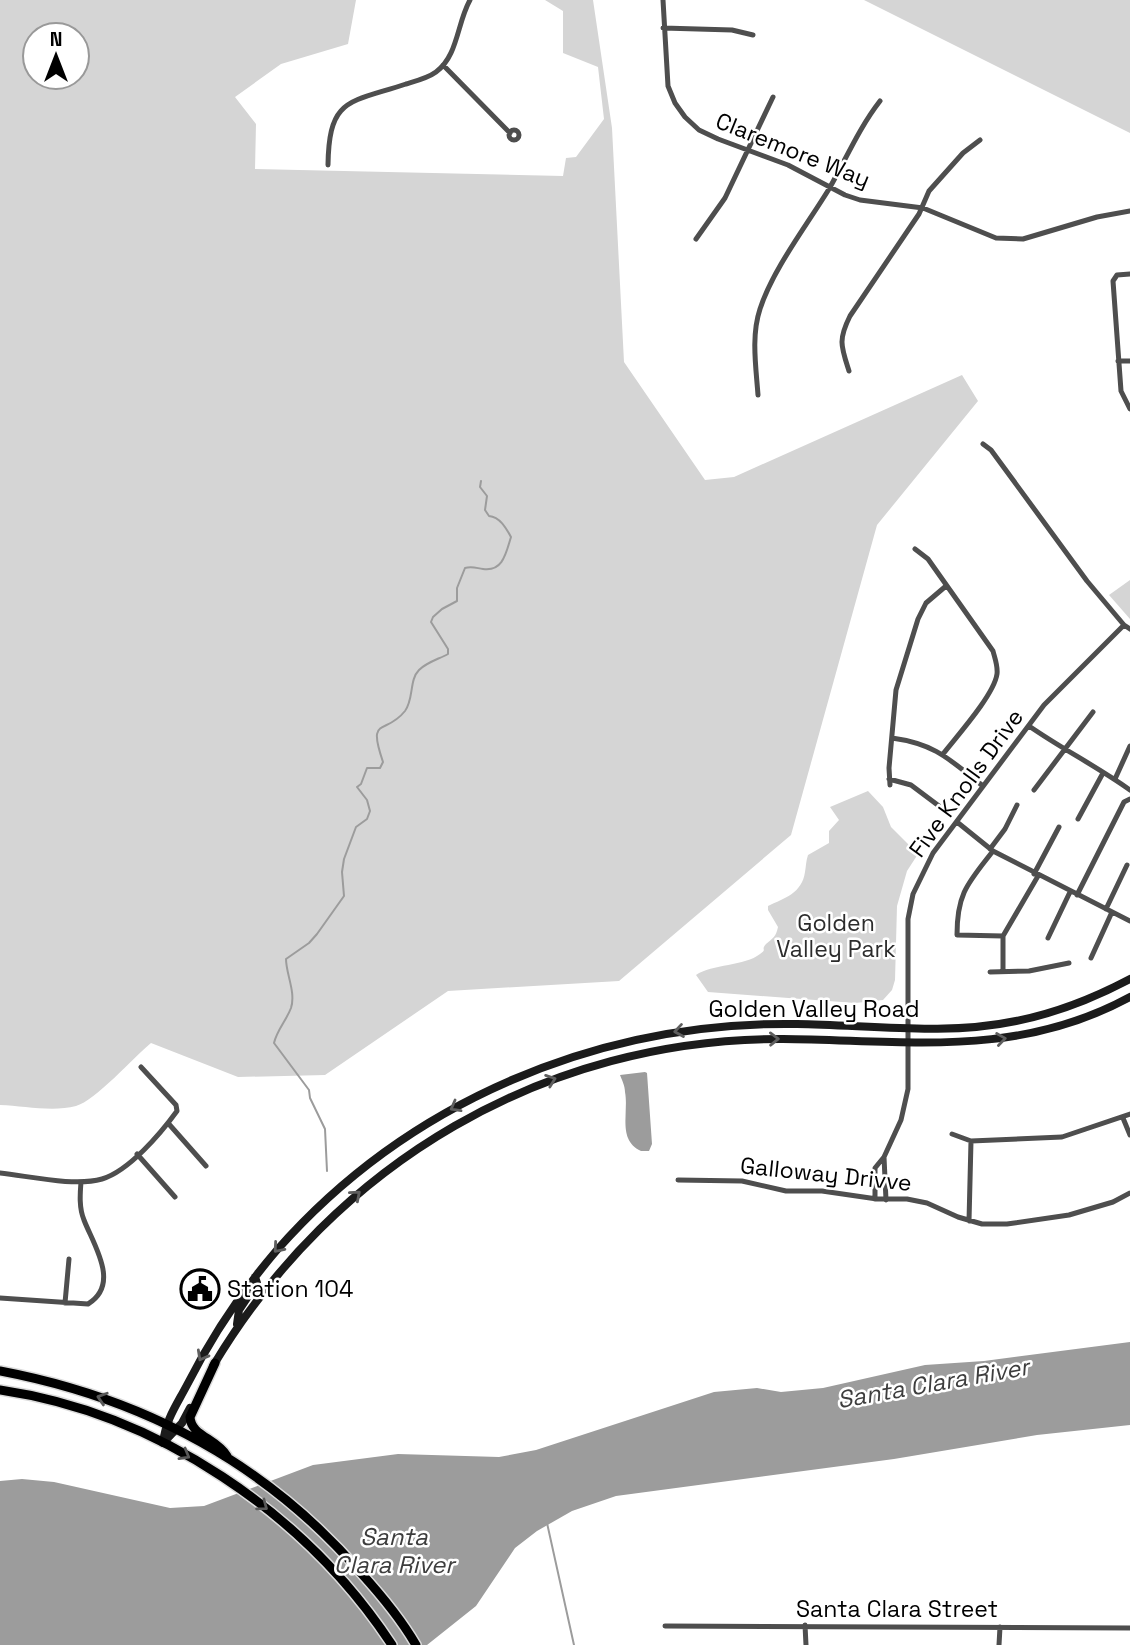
<svg xmlns="http://www.w3.org/2000/svg" width="1130" height="1645" font-family="'Space Grotesk',sans-serif">
<style>
.green{fill:#d5d5d5;fill-rule:evenodd}
.water{fill:#9c9c9c}
.lines{fill:none;stroke-linecap:round;stroke-linejoin:round}
.stream{stroke:#9c9c9c;stroke-width:2}
.primary-casing{stroke:#dbdbdb;stroke-width:12}
.minor{stroke:#4e4e4e;stroke-width:5}
.secondary{stroke:#1b1b1b;stroke-width:8}
.primary{stroke:#000;stroke-width:9}
.oneway{stroke:#5f5f5f}
.oneway2{stroke:#595959}
.labels{text-anchor:middle;dominant-baseline:central;stroke-width:5;stroke-linejoin:round;paint-order:stroke}
.street-label{font-size:23px;fill:#000;stroke:#fff}
.park-label{font-size:23px;fill:#2c2c2c;stroke:#fff}
.poi-label{font-size:23px;fill:#000;stroke:#fff;text-anchor:start}
.water-label{font-size:24px;font-style:italic;fill:#3d3d3d;stroke:#fff}
</style>
<rect width="100%" height="100%" fill="#fff"/>
<path class="green" d="M0,0h356l-8,44 -67,20 -46,33 21,27 -1,45 308,7 3,-18 10,-1 28,-38 -6,-52 -35,-14v-42l-18,-11h48l19,128 12,234 81,118 29,-3 228,-102 16,26 -101,124 -86,310 -172,146 -171,10 -123,84 -87,2 -87,-34c-17,14 -56,58 -75,63 -23,6 -52,0 -76,-1zM35,35h42v42h-42z
M864,0h266v133z
M1130,580v39l-21,-24z
M868,791l15,16 8,20 27,27 -11,17 -10,35 -2,74 -3,10 -9,10 -28,3 -147,-11 -12,-17c16,-11 49,-9 64,-21 8,-6 0,-3 6,-10 7,-6 10,-7 12,-17l-10,-17v-4c17,-8 34,-13 37,-34 1,-6 1,-11 3,-17l21,-12v-12l10,-11 -9,-13z"/>
<path class="water" d="M645,1072l2,1 5,71 -3,7h-8c-24,-11 -12,-39 -16,-59 0,-6 -3,-12 -5,-17z
M1130,1342v83l-93,10 -143,24 -278,37 -44,15 -35,20 -22,17 -39,58 -49,39h-427v-164l22,-2 32,3 116,26 34,-2 109,-41 85,-11 101,3 37,-7 178,-58 43,-4 24,4 42,-4 102,-23 59,-4z"/>
<g class="lines">
<path class="stream" d="M327,1171l-2,-42 -15,-31 -1,-8 -35,-47c3,-13 12,-22 17,-35 5,-16 -5,-34 -5,-49l23,-16 8,-9 27,-38 -2,-24 2,-13 12,-32 11,-8 3,-8 -3,-11 -10,-13 4,-3 6,-16h13l3,-6c-16,-47 2,-26 22,-51 9,-12 4,-31 14,-41 8,-8 20,-11 29,-16v-5l-17,-27 2,-5 9,-8 15,-8v-13l8,-20c7,-2 11,0 18,1 20,3 23,-16 28,-32 -5,-9 -11,-20 -22,-21l-4,-6 2,-14 -7,-9 1,-6
M547,1523l27,122"/>
<g class="primary-casing">
<path id="primary" d="M215,1363l-25,54c1,19 26,21 37,39
M0,1371c142,27 266,92 361,202 20,22 40,46 55,72
M0,1390c157,23 305,123 392,255"/>
</g>
<path class="minor" d="M663,0l5,86 7,17 10,14 14,13 19,9 70,26 57,30 15,5 63,8 73,30 27,1 74,-22 33,-6
M663,28l69,2 21,5
M443,65l67,68
M509 135a5 5 0 1 1 10 0a5 5 0 1 1-10 0Z
M328,165c1,-68 21,-62 78,-81 10,-3 22,-6 30,-12 22,-16 21,-49 34,-72
M696,239l29,-41 48,-101
M1130,274l-13,1 -4,6 8,110 9,18
M1118,361h12
M849,371c-8,-25 -11,-31 1,-55l69,-102 10,-23 34,-38 17,-13
M758,395c-2,-28 -7,-59 2,-86 13,-40 47,-84 69,-120 17,-30 30,-61 51,-88
M983,444l8,6 96,131 37,44 6,4
M915,549l13,10 65,92c2,8 5,15 4,23 -3,21 -40,62 -54,80
M1029,726c33,23 69,41 101,64
M892,738c44,6 58,22 91,48
M889,779l22,6 28,21
M1115,779l15,-33
M890,785l-1,-17 7,-78 22,-71 8,-16 20,-17
M1034,790l59,-78
M1078,819l25,-46
M957,822l36,29 137,70
M990,849l15,-20 12,-24
M993,851c-25,32 -36,42 -36,84l46,1
M1034,874l25,-47
M1077,895l47,-93 6,-3
M1106,909l21,-44
M1003,936l35,-60
M1048,938l22,-46
M1091,958l21,-46
M1003,971v-35
M990,972l39,-1 40,-8
M1123,1118l7,17
M168,1123l38,43
M952,1134l19,7 91,-4 68,-23
M137,1154l38,43
M884,1157l2,43
M0,1173c29,3 74,14 102,6 27,-8 59,-46 75,-68l-1,-6 -35,-38
M678,1180l64,1 44,10h36l55,8h30l20,4 31,14 24,7h25l62,-9 44,-13 17,-9
M875,1199v-31l9,-11 17,-37 7,-31v-170l5,-25 20,-41 111,-148 80,-80
M969,1221l2,-80
M0,1298l88,6c33,-20 5,-60 -4,-84 -5,-12 -4,-26 -3,-38
M65,1303l4,-44
M805,1625l1,20
M665,1626l465,2
M999,1645l1,-18"/>
<path class="secondary" d="M237,1324l2,-14 18,-27 -2,-6
M213,1366c121,-203 333,-328 570,-327 123,1 233,20 347,-42
M164,1442l18,-19 8,-15
M163,1443c3,-24 13,-37 24,-58 25,-49 54,-93 90,-135 131,-149 322,-229 520,-226 72,1 148,12 219,-3 41,-8 78,-23 114,-42"/>
<use href="#primary" class="primary"/>
</g>
<defs><path id="oneway-chevron" d="M-2-3.5L2.5 0L-2 3.5" fill="none" stroke-width="1.6" stroke-linecap="round" stroke-linejoin="round" transform="scale(1.75)"/></defs>
<g class="oneway">
<use href="#oneway-chevron" transform="translate(679 1031) rotate(171)"/>
<use href="#oneway-chevron" transform="translate(774 1039) rotate(-1)"/>
<use href="#oneway-chevron" transform="translate(1001 1039) rotate(-8)"/>
<use href="#oneway-chevron" transform="translate(551 1080) rotate(-20)"/>
<use href="#oneway-chevron" transform="translate(455 1107) rotate(151)"/>
<use href="#oneway-chevron" transform="translate(356 1195) rotate(-41)"/>
<use href="#oneway-chevron" transform="translate(278 1248) rotate(131)"/>
<use href="#oneway-chevron" transform="translate(202 1356) rotate(119)"/>
</g>
<g class="oneway2">
<use href="#oneway-chevron" transform="translate(102 1398) rotate(-162)"/>
<use href="#oneway-chevron" transform="translate(185 1455) rotate(30)"/>
<use href="#oneway-chevron" transform="translate(263 1506) rotate(37)"/>
</g>
<defs>
<g id="civic-ring" transform="scale(2.0125)"><circle r="9.5" fill="#fff" stroke="#000" stroke-width="1.5"/><path d="M-.6-6.5H3V-4.5H.6V-3L4-1V1h2V6H-6V1h2V-1L-.6-3ZM-1.2 2.5V6h2.4V2.5Z" fill="#000"/></g>
</defs>
<g fill-rule="evenodd">
<use href="#civic-ring" x="200" y="1289"/>
</g>
<g class="labels">
<g class="street-label">
<text transform="translate(793 150) rotate(22)">Claremore Way</text>
<text transform="translate(966 783) rotate(-54)">Five Knolls Drive</text>
<text x="814" y="1009">Golden Valley Road</text>
<text transform="translate(826 1174) rotate(6)">Galloway Drivve</text>
<text x="897" y="1609">Santa Clara Street</text>
</g>
<g class="park-label">
<text x="836" y="923">Golden<tspan x="836" dy="26">Valley Park</tspan></text>
</g>
<g class="poi-label">
<text x="227" y="1289">Station 104</text>
</g>
<g class="water-label">
<text transform="translate(933 1383) rotate(-10)">Santa Clara River</text>
<text x="394" y="1536">Santa<tspan x="394" dy="28">Clara River</tspan></text>
</g>
</g>
<g transform="translate(56 56)"><circle r="33" fill="#ffffff" stroke="#999999" stroke-width="2"/>
<path d="M0-5L12 26L0 18L-12 26Z" fill="#000000"/>
<text y="-10" font-size="19" font-weight="bold" text-anchor="middle" fill="#000000">N</text>
</g>
</svg>
